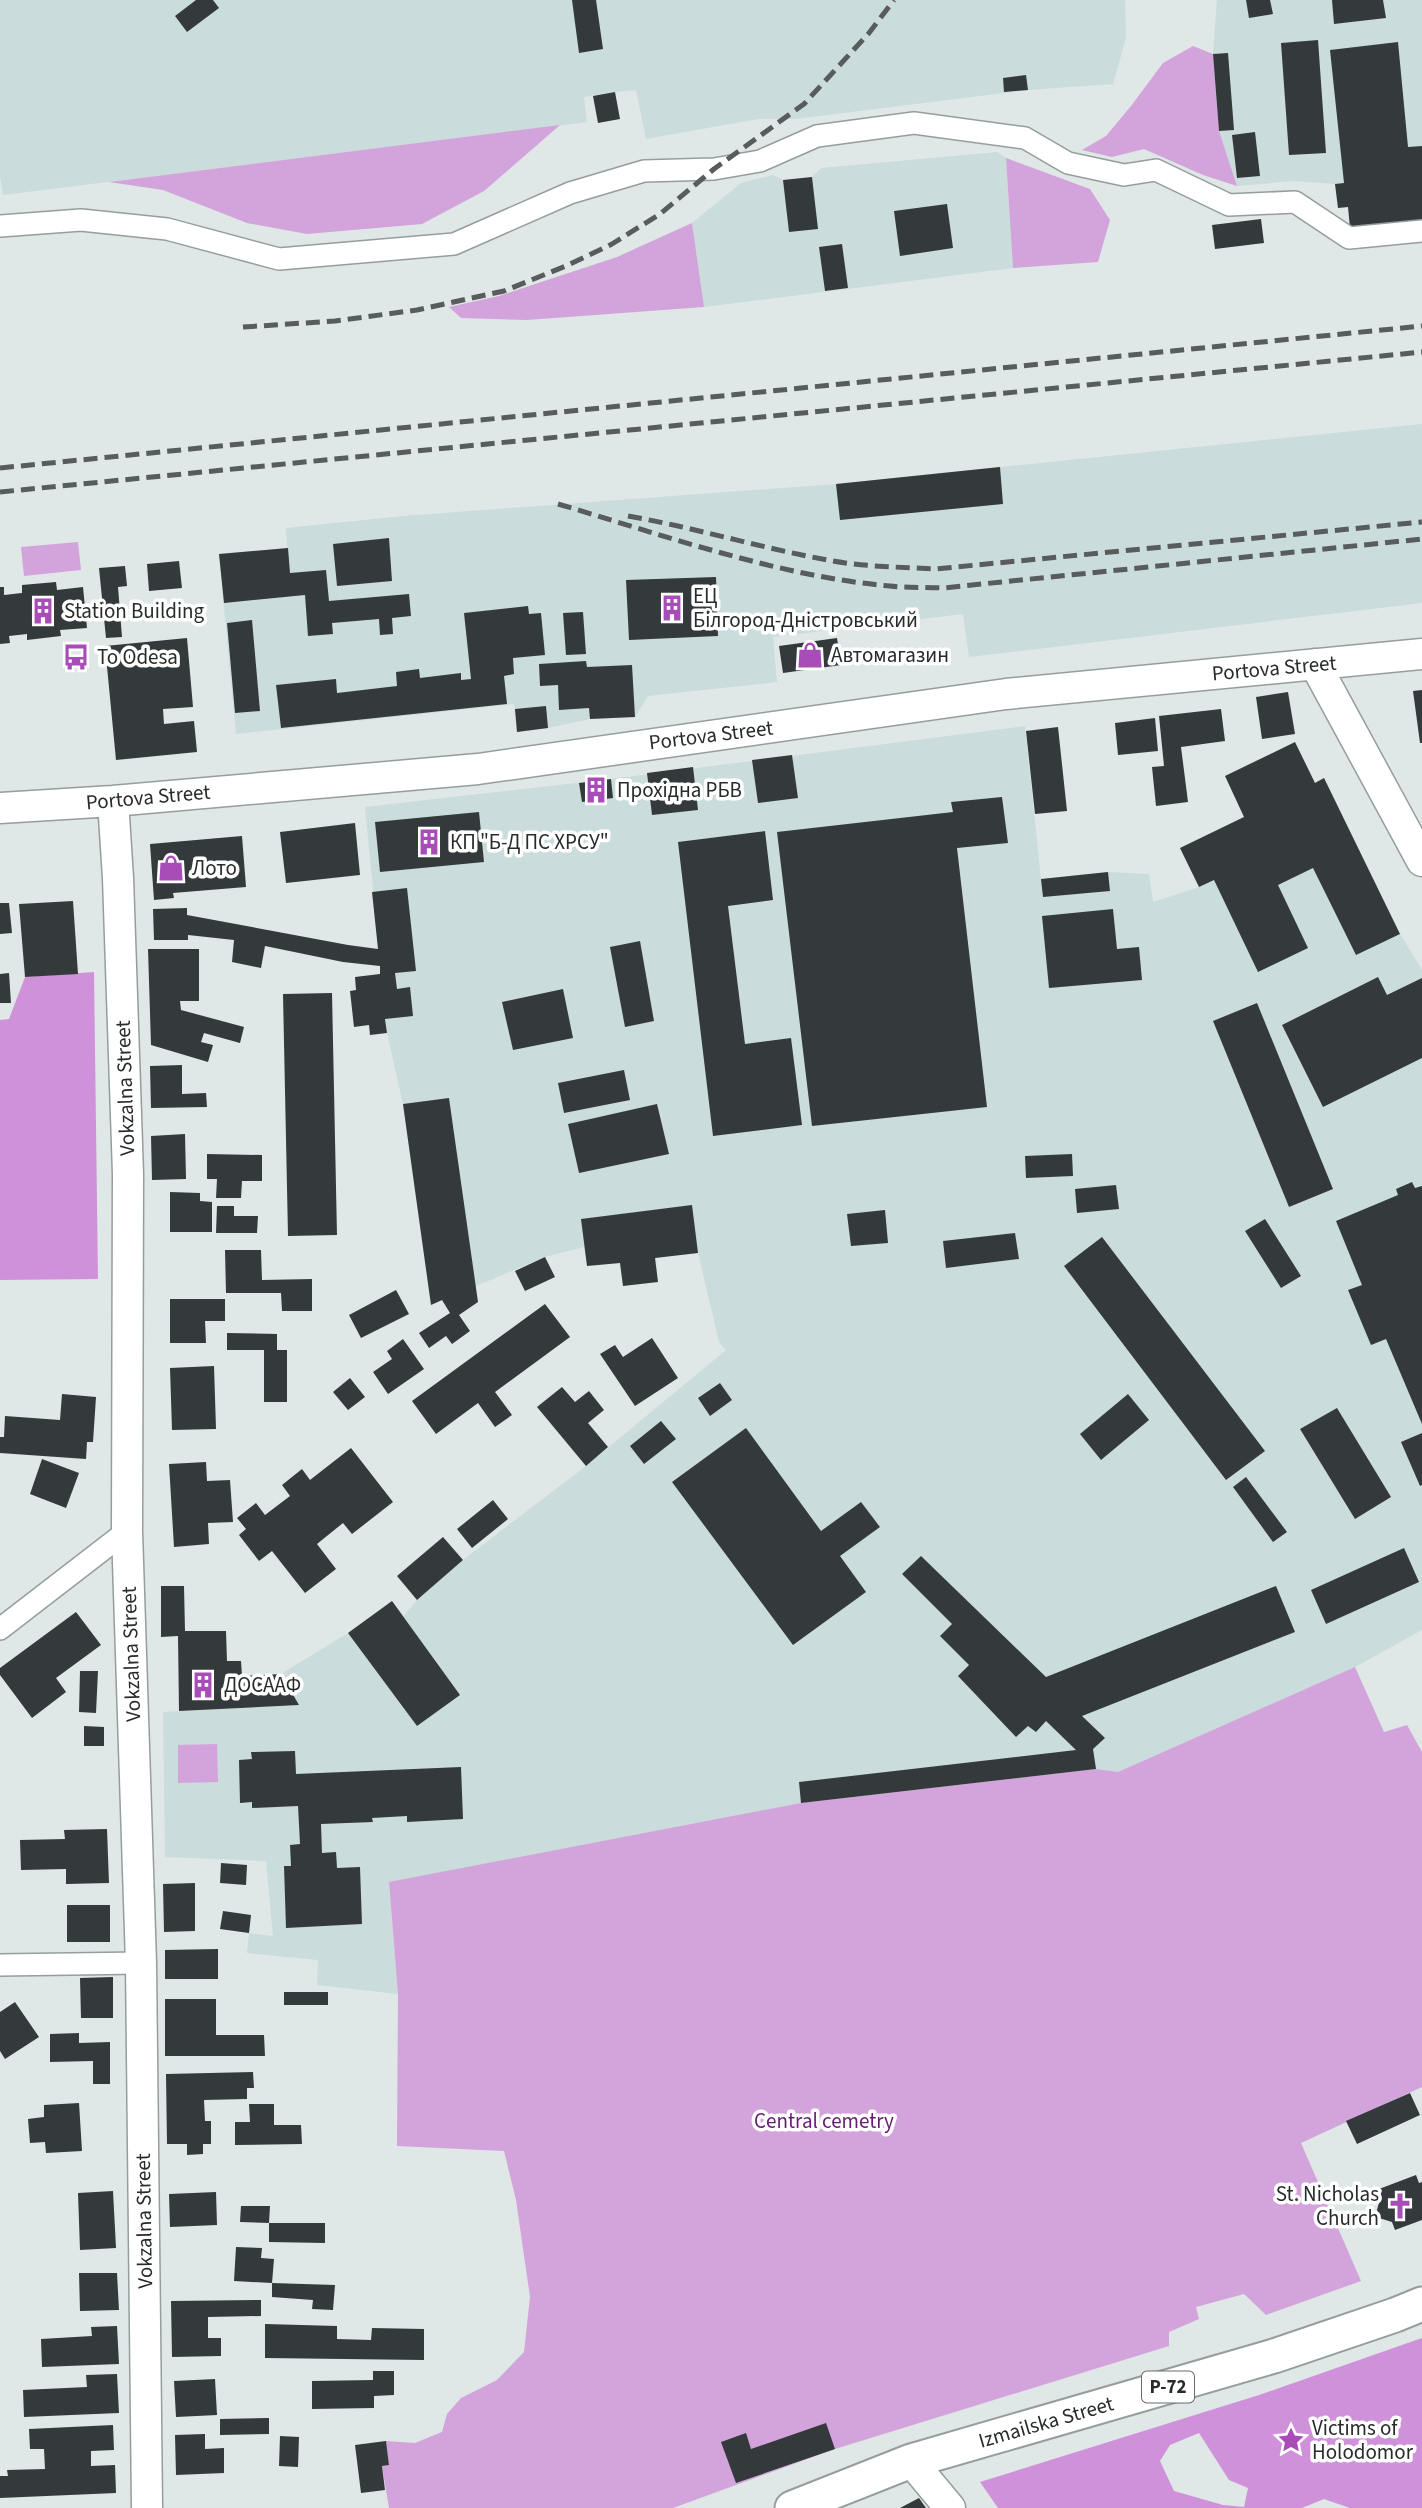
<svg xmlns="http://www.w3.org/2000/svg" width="1422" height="2508" font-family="'Source Sans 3',sans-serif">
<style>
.built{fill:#cadcdc}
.green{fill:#d3a3db}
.forest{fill:#d091db;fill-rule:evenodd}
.building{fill:#343a3b}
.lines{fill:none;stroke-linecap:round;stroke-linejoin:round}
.street-casing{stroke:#959d9d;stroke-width:24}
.secondary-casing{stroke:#959d9d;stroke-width:33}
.primary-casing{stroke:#959d9d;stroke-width:37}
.street{stroke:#fff;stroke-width:21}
.secondary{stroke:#fff;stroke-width:30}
.primary{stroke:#fff;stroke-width:33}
.rail{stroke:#585c5c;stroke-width:5;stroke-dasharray:14 7;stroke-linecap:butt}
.labels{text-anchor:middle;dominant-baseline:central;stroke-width:7;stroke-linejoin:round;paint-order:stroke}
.shield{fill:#fff;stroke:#686b6b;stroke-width:2}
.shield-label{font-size:19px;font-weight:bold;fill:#282b2b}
.poi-label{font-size:21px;fill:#282b2b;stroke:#fff;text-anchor:start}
.street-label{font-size:21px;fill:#282b2b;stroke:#fff}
.park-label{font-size:21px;fill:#681d75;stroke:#fff}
</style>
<rect width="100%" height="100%" fill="#dfe7e7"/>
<path class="built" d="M0,0h1125l1,38 -13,46 -85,6 -233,29h-37l-112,20 -10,-49 -21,2 -31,5 3,25 -584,73 -3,-19z
M1217,0h205v221l-72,7 -2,-21 -10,1 -3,-24 -42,-3 -56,5 -18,-55 -6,-77z
M997,152l9,6 7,110 -309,39 -12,-84 49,-40 32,-8 10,5 29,-3 9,-9z
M1422,424v179l-453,54 -6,-43 -190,23 4,45 -129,14 -13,21 -45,2 -42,9 -31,4 -3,-28 -278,30 -17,-180 68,-6 -1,-20 117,-12 433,-32z
M1025,726l16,153 67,-7 41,2 4,28 46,-15 -19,-39 144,-70 76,156 22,36v660l-67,37 -237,105 -22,-3 -707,114 9,111 -81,-9 1,-25 -71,-7 2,-20 24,3 -7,-75 -101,-4 -2,-145 135,-7 -17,-31 67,-41 44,-32 12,15 13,-16 46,-40 123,-94 140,-116 -7,-8 -21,-89 -42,5 2,24 -35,4 -3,-23 -33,3 -3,-19 -39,10 -114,48 -28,-201 -16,-71 -22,-226 246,-28z"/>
<path class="green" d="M1193,46l20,8 6,77 18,55 -34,-11 -59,-26 -32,8 -30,-7 24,-14 25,-30 32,-43z
M560,125l-76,66 -62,33 -115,10 -60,-11 -84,-33 -54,-8z
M1006,158l84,31 20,31 -12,42 -85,6z
M692,223l12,84 -177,13 -66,-2 -12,-11 50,-11 118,-39z
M78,542l3,28 -57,6 -3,-29z
M1355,1667l29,65 23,-7 15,27v335l-121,56 60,138 -95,34 -22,-21 -48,13 3,12 -30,13v14l-334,103 -162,59h-284l-7,-42 7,-1 -3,-24 29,2 27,-11 5,-18 14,-16 36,-18 27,-28 6,-55 -14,-97 -12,-49 -107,-5 1,-152 -9,-112 412,-79 295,-34 22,3z
M217,1744l1,38 -40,1v-38z"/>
<path class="forest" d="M94,972l4,307 -98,1v-260l9,-1 16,-42z
M1422,2338v170h-72l-26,-9 -22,9h-304l-18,-26 279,-87zM1199,2433l30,47 19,8 -4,19 -21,-2 -49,-14 -14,-30 10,-16z"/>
<path class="building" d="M196,0h17l6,8 -32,24 -12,-16z
M572,0h24l7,49 -24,4z
M1246,0h24l3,14 -24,4z
M1332,0h51l3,18 -52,6z
M1318,40l8,113 -37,2 -8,-112z
M1398,42l10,105 14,-1v75l-72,7 -2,-21 -10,1 -3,-24 9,-1 -14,-133z
M1228,53l6,77 -15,1 -6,-77z
M1026,75l2,15 -24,2 -1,-14z
M615,92l5,27 -22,4 -5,-27z
M1255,132l5,44 -23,2 -5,-43z
M812,177l6,52 -29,3 -6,-52z
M947,204l6,44 -53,8 -6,-45z
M1261,219l3,24 -49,6 -3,-24z
M842,244l6,44 -23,3 -6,-44z
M1000,467l3,37 -163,16 -4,-36z
M389,538l3,43 -55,5 -4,-42z
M288,548l2,25 36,-3 3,31 80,-7 2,22 -19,2 1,16 -13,1 -1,-16 -47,4 1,11 -25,2 -3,-41 -81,8 -5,-49z
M179,561l3,27 -33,3 -2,-27z
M125,566l2,20 -9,1 4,50 -16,1 -7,-70z
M716,577l2,59 -89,4 -3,-60z
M56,582l1,8 26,-3 4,41 -27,2 1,6 -34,4v-6l-18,2 1,7 -10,1v-57h4v8l18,-2v-8z
M528,606l1,8 12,-1 4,42 -32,3 1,16 -10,2 3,28 -226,24 -5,-43 60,-6 1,14 60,-7 -1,-14 23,-3 1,9 41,-5v7l10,-1 -7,-66z
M583,612l3,42 -20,1 -3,-42z
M252,620l8,91 -25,2 -8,-90z
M187,638l6,69 -30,2 1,15 30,-3 3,31 -81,8 -11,-114z
M837,638l4,27 -58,8 -4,-27z
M586,661l1,6 45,-2 3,52 -45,2 -1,-11 -30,2 -1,-25 -18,1 -1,-22z
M1422,690v53h-2l-7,-52z
M1288,692l7,42 -33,5 -6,-42z
M546,706l2,22 -31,4 -2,-23z
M1221,709l4,32 -44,6 7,55 -32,4 -4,-39 12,-1 -5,-50z
M1155,718l3,33 -40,4 -3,-32z
M1058,727l9,84 -32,3 -9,-83z
M1295,742l20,41 9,-5 76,156 -44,21 -43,-87 -35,17 30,63 -50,24 -44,-92 -15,7 -19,-39 64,-31 -19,-41z
M792,755l6,43 -40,5 -6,-43z
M693,767l5,43 -46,5 -5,-42z
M611,779l2,19 -31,4 -3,-19z
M1002,797l6,46 -51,5 30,259 -175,19 -35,-294 176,-20 -2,-10z
M479,812l5,50 -104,10 -5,-50z
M355,823l5,52 -74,8 -6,-51z
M765,831l8,69 -45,6 17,138 46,-6 11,87 -89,11 -35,-294z
M242,836l4,51 -73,6 1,5 -20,2 -4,-56z
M1108,872l2,19 -67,6 -2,-18z
M407,888l9,83 -21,2 2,16 13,-2 3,29 -28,3 2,14 -17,2 -1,-10 -15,2 -4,-36 6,-1 -1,-13 25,-3v-8l-37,-4 -78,-16 -4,22 -29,-6 2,-22 -46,-5v5h-34l-1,-31 34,-1v7l161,30 30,4 -6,-57z
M73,901l5,73 -53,3 -6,-73z
M0,903h9l3,30 -12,1z
M1113,909l4,40 22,-2 3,33 -93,8 -7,-72z
M640,941l14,80 -29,6 -15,-80z
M148,949h51v52h-19l1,9 63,17 -4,16 -36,-10 -3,9 12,3 -5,17 -57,-17z
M9,973l2,30h-11v-29z
M1378,977l9,18 35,-17v80l-99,49 -41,-82z
M563,989l10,49 -60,12 -11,-48z
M332,993l5,242 -49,1 -5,-242z
M1257,1003l76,186 -44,18 -76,-186z
M182,1065v29l24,-1 1,14 -56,1 -1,-42z
M624,1070l6,30 -66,13 -6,-30z
M449,1098l29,204 -19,13 11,16 -18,13 -6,-8 -17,12 -10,-15 31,-20 -8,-13 -11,5 -28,-201z
M657,1104l12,50 -90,19 -11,-49z
M185,1134l1,45 -34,1 -1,-44z
M207,1154l55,1v26h-20l-1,17h-25l1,-19h-10z
M1072,1154l1,22 -47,2 -1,-22z
M1412,1182l3,6 7,-2v238l-36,-85 -15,6 -23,-55 14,-5 -26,-64 62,-26 -2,-6z
M1116,1185l3,24 -42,4 -2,-24z
M170,1192l30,1v8l12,1v30h-42z
M692,1205l6,48 -43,5 3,24 -35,4 -3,-23 -33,3 -6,-47z
M217,1206h17v10h24l-1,17h-41z
M885,1210l3,33 -37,3 -4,-32z
M1265,1219l36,57 -20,12 -36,-57z
M1015,1233l4,26 -73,9 -3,-27z
M1102,1237l163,214 -39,29 -162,-214z
M225,1250h36l1,30 50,-1v32h-30l-1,-18h-55z
M545,1257l10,20 -30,14 -10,-20z
M396,1290l13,24 -48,24 -12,-23z
M170,1299h55v22h-20l1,22h-36z
M545,1304l25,33 -75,55 17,23 -17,12 -17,-24 -42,31 -24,-33z
M227,1333l50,1v16h10v52h-23v-52h-37z
M652,1338l26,40 -43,28 -35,-52 15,-9 8,12z
M403,1339l21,30 -36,25 -15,-22 19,-13 -5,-8z
M214,1366l2,63 -44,1 -2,-62z
M350,1378l15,19 -17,13 -15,-18z
M720,1383l12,17 -22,16 -12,-18z
M562,1387l13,15 14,-11 15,19 -16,13 20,24 -22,19 -49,-59z
M62,1394l34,3 -3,45h-6l-1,17 -86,-6v-16h4l1,-21 55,4z
M1128,1394l21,26 -48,40 -21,-26z
M1337,1408l54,89 -36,22 -55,-90z
M661,1421l15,18 -32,25 -14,-18z
M746,1428l75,103 40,-29 19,25 -40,29 26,36 -73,53 -121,-163z
M1422,1433v52l-2,1 -19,-44z
M351,1448l42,54 -41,32 -9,-11 -26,21 19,25 -31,24 -33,-42 -13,10 -20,-26 7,-6 -9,-11 19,-15 9,12 25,-19 -8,-11 20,-16 8,11z
M42,1459l37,14 -13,35 -36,-14z
M206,1462l1,19 23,-1 3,42 -25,1 1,21 -35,3 -5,-83z
M1246,1477l41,55 -14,10 -40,-55z
M493,1500l15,19 -36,29 -15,-19z
M443,1537l20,23 -46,40 -20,-24z
M1404,1548l15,34 -93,42 -15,-34z
M921,1556l125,121 230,-91 19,46 -213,84 23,22 -12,11 3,20 -295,34 -2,-21 277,-32 -30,-29 -10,11 -8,-6 -12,11 -58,-61 11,-11 -29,-29 12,-12 -50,-50z
M161,1586h23l1,45h41l1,30h14l1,15 39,-2 18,31 -120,6 -1,-75 -17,1z
M392,1601l68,94 -43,31 -69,-93z
M76,1612l25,33 -45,33 10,14 -34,26 -32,-43v-7z
M80,1671h18l-2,42 -17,-1z
M84,1726l20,1v19h-20z
M295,1751l1,23 165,-7 2,52 -56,3v-6l-35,2 1,4 -52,2 1,29 14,-1 1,16 23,-1 2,57 -76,4 -2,-62h7l-1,-21 10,-1 -2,-38 -46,2v-6l-12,1 -1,-43 13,-1 -1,-7z
M107,1829l2,54 -43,1v-15l-45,1 -1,-30 45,-1 -1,-9z
M221,1863l26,2 -1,20 -26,-2z
M195,1883v48l-31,1 -1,-48z
M67,1905h43v37h-43z
M223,1911l28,4 -2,18 -29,-4z
M218,1949v30h-53v-29z
M113,1977v41h-32l-1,-40z
M284,1992h44v13h-44z
M165,1999h51v36h48l1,21h-100z
M15,2002l24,35 -34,22 -5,-8v-39z
M79,2033v10l31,-1v42h-17v-23l-43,1v-28z
M253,2072l1,16h-7v11l-43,1 1,21h6v23h-8v10l-16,1v-11h-20l-1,-70z
M1410,2093l10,22 -63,29 -11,-23z
M79,2103l3,48 -36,2 -1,-11 -15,1 -2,-24 16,-2v-12z
M249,2104h25v21h27l1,19 -67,1v-23h15z
M1416,2175l3,8 3,-1v38l-27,10 -3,-8 -13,-4 -2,-8 4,-15 -2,-6z
M113,2191l3,57 -36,2 -2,-57z
M216,2192l1,33 -47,2 -1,-33z
M241,2206h29l-1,17 -29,-1z
M269,2223h56v20l-56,-1z
M236,2247l26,1 -1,10 13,1 -2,24 -38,-2z
M79,2273h38l2,37 -39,1z
M272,2283l63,2 -2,25 -21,-1 1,-9 -41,-3z
M261,2300v16l-53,1v21h13v18l-49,1 -1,-56z
M265,2324l72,2v13l34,1 1,-12 52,1v31l-159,-2z
M117,2326l2,38 -77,3 -1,-28 51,-3 -1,-9z
M373,2371h21v24l-20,1v12l-62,1v-28l61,-1z
M117,2374l2,39 -95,4 -1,-27 64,-3 -1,-12z
M215,2379l2,36 -41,2 -2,-36z
M269,2418v16l-49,1v-16z
M826,2423l9,26 -99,34 -15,-41 25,-9 5,16z
M113,2425l1,25 -23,1v15l24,-1 1,28 -116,5v-22h8l-1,-6 38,-1 -1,-20h-14l-1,-20z
M205,2434v15l19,-1v25l-48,2 -1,-40z
M280,2436l19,1 -1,30 -19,-1z
M386,2441l3,24 -7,1 3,24 -24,3 -6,-48z
M919,2498l7,10h-26z"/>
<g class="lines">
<g class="street-casing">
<path id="street" d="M0,226l81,-6 86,9 112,30 175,-15 116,-51 74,-22 70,-2 46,-8 57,-25 97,-13 111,15 43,25 56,12 32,-5 73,35 66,-3 54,36 73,-7
M0,1629l127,-98
M0,1965l141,-2"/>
</g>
<g class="secondary-casing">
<path id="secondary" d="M1315,664l107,197
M113,801l5,77 10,296 -1,357 14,432 6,545
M0,808l113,-7 365,-32 528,-75 416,-40
M911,2461l39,47"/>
</g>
<g class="primary-casing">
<path id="primary" d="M792,2508l119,-47 363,-105 121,-41 27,-11"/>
</g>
<use href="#street" class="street"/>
<use href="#secondary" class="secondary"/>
<use href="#primary" class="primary"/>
<path class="rail" d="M243,327l92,-6 82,-11 87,-19 62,-25 46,-22 48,-30 54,-45 90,-65 65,-71 25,-33
M0,468l1422,-142
M0,492l1422,-140
M558,504c105,31 223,73 332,82 17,2 35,1 53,2l479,-49
M628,516c69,12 136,33 205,45 34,6 68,6 102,8l487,-47"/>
</g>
<defs>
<g id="building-bare" transform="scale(2.1)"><path d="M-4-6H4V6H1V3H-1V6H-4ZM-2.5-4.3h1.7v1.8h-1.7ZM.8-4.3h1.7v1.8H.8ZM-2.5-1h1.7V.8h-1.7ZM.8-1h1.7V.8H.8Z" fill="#a84db8" stroke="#fff" stroke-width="2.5" paint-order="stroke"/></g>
<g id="shop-bare" transform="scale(2.1)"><path d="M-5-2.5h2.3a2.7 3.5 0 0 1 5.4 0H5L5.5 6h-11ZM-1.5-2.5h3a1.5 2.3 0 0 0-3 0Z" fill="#a84db8" stroke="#fff" stroke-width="2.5" paint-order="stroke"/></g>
<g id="bus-bare" transform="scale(2.1)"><path d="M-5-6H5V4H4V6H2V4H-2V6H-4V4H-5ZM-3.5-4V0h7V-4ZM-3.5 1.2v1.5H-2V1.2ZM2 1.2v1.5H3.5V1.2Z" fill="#a84db8" stroke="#fff" stroke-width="2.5" paint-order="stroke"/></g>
<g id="church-bare" transform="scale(2.1)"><path d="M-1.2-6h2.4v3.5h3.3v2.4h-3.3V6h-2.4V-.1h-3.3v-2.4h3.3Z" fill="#a84db8" stroke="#fff" stroke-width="2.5" paint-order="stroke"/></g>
<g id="sight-bare" transform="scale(2.1)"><path d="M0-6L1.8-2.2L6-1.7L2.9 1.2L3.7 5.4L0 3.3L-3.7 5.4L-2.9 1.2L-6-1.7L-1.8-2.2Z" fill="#a84db8" stroke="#fff" stroke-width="2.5" paint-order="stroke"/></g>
</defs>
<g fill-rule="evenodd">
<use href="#building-bare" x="672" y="608"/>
<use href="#building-bare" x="43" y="611"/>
<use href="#shop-bare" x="810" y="655"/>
<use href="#bus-bare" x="76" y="657"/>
<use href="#building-bare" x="596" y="790"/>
<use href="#building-bare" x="429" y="842"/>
<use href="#shop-bare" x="171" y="868"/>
<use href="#building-bare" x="203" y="1685"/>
<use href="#church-bare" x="1400" y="2206"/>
<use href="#sight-bare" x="1291" y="2440"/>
</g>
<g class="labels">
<rect class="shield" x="1142" y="2371.5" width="52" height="31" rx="5"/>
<g class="shield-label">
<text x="1168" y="2387">Р-72</text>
</g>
<g class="poi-label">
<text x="693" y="596">ЕЦ<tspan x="693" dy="24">Білгород-Дністровський</tspan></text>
<text x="64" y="611">Station Building</text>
<text x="831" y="655">Автомагазин</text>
<text x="97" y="657">To Odesa</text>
<text x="617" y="790">Прохідна РБВ</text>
<text x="450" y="842">КП "Б-Д ПС ХРСУ"</text>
<text x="192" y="868">Лото</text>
<text x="224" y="1685">ДОСААФ</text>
<text x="1379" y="2194" text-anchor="end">St. Nicholas<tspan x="1379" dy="24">Church</tspan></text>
<text x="1312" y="2428">Victims of<tspan x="1312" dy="24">Holodomor</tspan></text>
</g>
<g class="street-label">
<text transform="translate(1274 668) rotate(-5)">Portova Street</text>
<text transform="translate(711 735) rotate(-7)">Portova Street</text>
<text transform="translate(148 797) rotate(-5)">Portova Street</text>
<text transform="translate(125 1088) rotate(-92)">Vokzalna Street</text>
<text transform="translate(131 1654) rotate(-92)">Vokzalna Street</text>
<text transform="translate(144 2221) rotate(-91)">Vokzalna Street</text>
<text transform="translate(1046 2422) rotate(-16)">Izmailska Street</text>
</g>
<g class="park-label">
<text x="824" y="2121">Central cemetry</text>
</g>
</g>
</svg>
